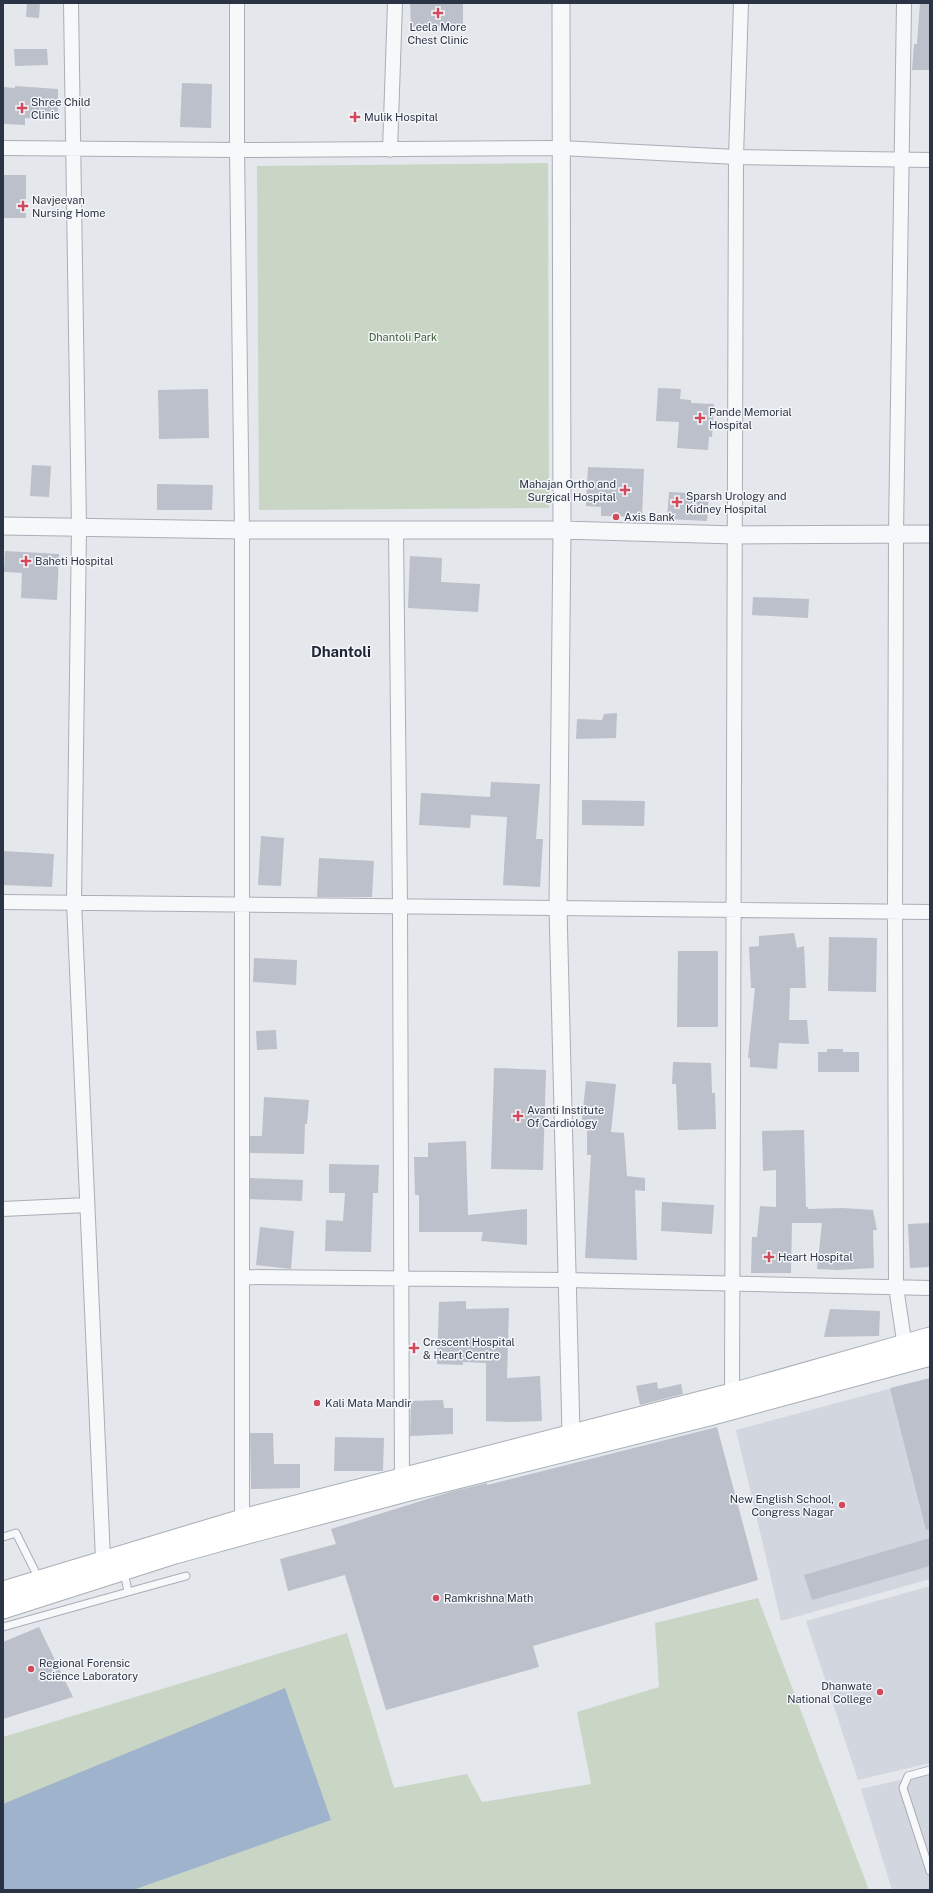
<svg xmlns="http://www.w3.org/2000/svg" width="933" height="1893" font-family="'Public Sans',sans-serif">
<style>
.built{fill:#d2d6de}
.green{fill:#c9d6c5}
.water{fill:#9fb4cc}
.building{fill:#bbc0ca}
.lines{fill:none;stroke-linecap:round;stroke-linejoin:round}
.service-casing{stroke:#a9aeb7;stroke-width:9}
.minor-casing{stroke:#a9aeb7;stroke-width:16}
.tertiary-casing{stroke:#a9aeb7;stroke-width:19}
.secondary-casing{stroke:#a9aeb7;stroke-width:21}
.service{stroke:#f7f8fa;stroke-width:7}
.minor{stroke:#f7f8fa;stroke-width:14}
.tertiary{stroke:#f7f8fa;stroke-width:17}
.secondary{stroke:#fff;stroke-width:19}
.poi-dot{fill:#d1495b;stroke:#f4f6f9;stroke-width:1.5}
.labels{text-anchor:middle;dominant-baseline:central;stroke-width:3;stroke-linejoin:round;paint-order:stroke}
.poi-label{font-size:11px;fill:#2b3445;stroke:#f4f6f9;text-anchor:start}
.park-label{font-size:11px;fill:#3f6138;stroke:#f4f6f9}
.district-label{font-size:15px;font-weight:bold;fill:#1d2536;stroke:#f4f6f9}
</style>
<rect width="100%" height="100%" fill="#e4e7ec"/>
<path class="built" d="M930,1378v201l-149,42 -45,-191z
M930,1586v177l-72,17 -52,-159z
M930,1773v117h-38l-31,-101z"/>
<path class="green" d="M548,163l1,345 -290,2 -2,-344z
M758,1598l111,292h-866v-153l344,-104 47,155 73,-14 15,28 109,-18 -14,-72 82,-25 -4,-64z"/>
<path class="water" d="M285,1688l46,132 -198,70h-130v-86z"/>
<path class="building" d="M27,3h13l-1,15 -13,-1z
M410,3h53v23l-52,1z
M920,3h10v67h-18l2,-26h3z
M14,49h33l1,16 -33,1z
M182,83l30,1 -1,44 -31,-1z
M15,86l43,3v31l-33,-2v7l-22,-1v-37l12,1z
M3,175h23v43h-23z
M658,388l23,1 -1,10 11,1v3l23,1 -2,33h-3l-1,13 -31,-2 2,-26 -23,-1z
M208,389l1,49 -50,1 -1,-49z
M32,465l19,1 -2,31 -19,-1z
M588,467l56,2 -2,48 -41,-1v-9l-15,-1z
M157,484l56,1 -1,25h-55z
M669,492l40,2 -2,27 -40,-2z
M5,551l54,3 -2,46 -36,-2 1,-25 -18,-1z
M410,556l32,2 -1,24 39,2 -2,28 -70,-4z
M753,597l56,2 -1,19 -56,-3z
M617,713l-1,25 -40,1 1,-20 25,1 2,-6z
M491,782l49,2 -4,55h7l-3,48 -37,-2 4,-68 -36,-2 -1,13 -51,-3 2,-32 69,4z
M582,800l63,1 -1,25 -62,-1z
M261,836l23,2 -3,48 -23,-1z
M3,851l51,3 -2,33 -49,-2z
M319,858l55,3 -2,36h-55z
M794,933l3,15 7,-2 2,42h-16l-1,32h18l2,24 -30,-1 -2,26 -27,-2v-9h-2l7,-70h-4l-2,-41 10,-1v-10z
M829,937l48,1 -1,54 -48,-1z
M678,951h40v76h-41z
M254,958l43,2 -1,25 -43,-3z
M276,1030l1,19 -20,1 -1,-19z
M827,1049h16v3h16v20h-41v-20h9z
M673,1062l38,1 1,30h3l1,36 -38,1 -2,-46h-4z
M494,1068l52,2 -3,100 -52,-1z
M586,1081l30,3 -5,48 13,1 3,43 18,2v13l-10,-1 2,70 -52,-2 6,-103h-4v-27l-6,-1z
M264,1097l45,3 -2,24h-2l-1,30 -54,-1v-17h12z
M804,1130l2,77h2v2l35,-1 30,2 4,20h-4l1,38 -37,2 -20,-1 5,-46h-30l-1,50h-40l1,-36h5l3,-31 16,1v-37l-13,1 -1,-40z
M466,1141l2,74 59,-6v36l-46,-4 2,-9h-64v-37h-4l-1,-38h14v-14z
M329,1164l50,1 -1,28h-5l-2,59 -46,-1 1,-31 17,1 2,-28h-16z
M250,1178l53,2 -1,21 -52,-2z
M662,1202l52,3 -2,29 -51,-3z
M930,1223v44l-20,1 -2,-44z
M260,1227l34,4 -3,38 -35,-4z
M466,1301v8l43,-1 -2,70 33,-2 2,45 -31,1 -25,-1v-58l-23,-1v3l-26,-1 2,-62z
M830,1309l50,2 -1,25 -55,1z
M930,1378v151l-4,1 -36,-142z
M657,1382l1,7 23,-5 2,10 -43,11 -4,-19z
M443,1400l1,8h9v26l-43,2 1,-35z
M717,1427l41,153 -225,66 6,21 -153,43 -41,-135 -57,16 -8,-32 56,-15 -5,-15 119,-37 37,-9v2z
M250,1433h23l1,31h26v24l-49,1z
M335,1437l49,1 -1,33h-49z
M930,1538v28l-118,34 -8,-25z
M39,1627l34,70 -70,22v-77z"/>
<g class="lines">
<g class="service-casing">
<path id="service" d="M3,1537l13,-4 23,46
M128,1592l58,-16
M3,1627l125,-35 -4,-21
M930,1770l-22,6 -5,12 27,83"/>
</g>
<g class="minor-casing">
<path id="minor" d="M71,3l8,524 -5,375 29,657
M237,3v147l5,380v989l2,10
M904,3l-8,530 -1,379 1,375 10,67
M3,148l234,2 324,-2 175,9 194,3
M390,150l5,-147
M396,530l4,376 2,581
M3,902l927,10
M3,1209l84,-4
M242,1277l325,3 363,8
M732,1393l4,-1236 5,-154"/>
</g>
<g class="tertiary-casing">
<path id="tertiary" d="M561,3l1,527 -4,378 13,525 2,14
M3,526l239,4h320l173,5 195,-1"/>
</g>
<g class="secondary-casing">
<path id="secondary" d="M3,1591l239,-72 490,-126 198,-56
M3,1609l172,-55 80,-22 158,-42 296,-74 221,-60"/>
</g>
<use href="#service" class="service"/>
<use href="#minor" class="minor"/>
<use href="#tertiary" class="tertiary"/>
<use href="#secondary" class="secondary"/>
</g>
<g class="poi-dot">
<path d="M436 7h4v4h4v4h-4v4h-4v-4h-4v-4h4z"/>
<path d="M20 102h4v4h4v4h-4v4h-4v-4h-4v-4h4z"/>
<path d="M353 111h4v4h4v4h-4v4h-4v-4h-4v-4h4z"/>
<path d="M21 200h4v4h4v4h-4v4h-4v-4h-4v-4h4z"/>
<path d="M698 412h4v4h4v4h-4v4h-4v-4h-4v-4h4z"/>
<path d="M623 484h4v4h4v4h-4v4h-4v-4h-4v-4h4z"/>
<path d="M675 496h4v4h4v4h-4v4h-4v-4h-4v-4h4z"/>
<circle cx="616" cy="517" r="4"/>
<path d="M24 555h4v4h4v4h-4v4h-4v-4h-4v-4h4z"/>
<path d="M516 1110h4v4h4v4h-4v4h-4v-4h-4v-4h4z"/>
<path d="M767 1251h4v4h4v4h-4v4h-4v-4h-4v-4h4z"/>
<path d="M412 1342h4v4h4v4h-4v4h-4v-4h-4v-4h4z"/>
<circle cx="317" cy="1403" r="4"/>
<circle cx="842" cy="1505" r="4"/>
<circle cx="436" cy="1598" r="4"/>
<circle cx="31" cy="1669" r="4"/>
<circle cx="880" cy="1692" r="4"/>
</g>
<g class="labels">
<g class="poi-label">
<text x="438" y="27" text-anchor="middle">Leela More<tspan x="438" dy="13">Chest Clinic</tspan></text>
<text x="31" y="102">Shree Child<tspan x="31" dy="13">Clinic</tspan></text>
<text x="364" y="117">Mulik Hospital</text>
<text x="32" y="200">Navjeevan<tspan x="32" dy="13">Nursing Home</tspan></text>
<text x="709" y="412">Pande Memorial<tspan x="709" dy="13">Hospital</tspan></text>
<text x="616" y="484" text-anchor="end">Mahajan Ortho and<tspan x="616" dy="13">Surgical Hospital</tspan></text>
<text x="686" y="496">Sparsh Urology and<tspan x="686" dy="13">Kidney Hospital</tspan></text>
<text x="624" y="517">Axis Bank</text>
<text x="35" y="561">Baheti Hospital</text>
<text x="527" y="1110">Avanti Institute<tspan x="527" dy="13">Of Cardiology</tspan></text>
<text x="778" y="1257">Heart Hospital</text>
<text x="423" y="1342">Crescent Hospital<tspan x="423" dy="13">&amp; Heart Centre</tspan></text>
<text x="325" y="1403">Kali Mata Mandir</text>
<text x="834" y="1499" text-anchor="end">New English School,<tspan x="834" dy="13">Congress Nagar</tspan></text>
<text x="444" y="1598">Ramkrishna Math</text>
<text x="39" y="1663">Regional Forensic<tspan x="39" dy="13">Science Laboratory</tspan></text>
<text x="872" y="1686" text-anchor="end">Dhanwate<tspan x="872" dy="13">National College</tspan></text>
</g>
<g class="park-label">
<text x="403" y="337">Dhantoli Park</text>
</g>
<g class="district-label">
<text x="341" y="651">Dhantoli</text>
</g>
</g>
<rect width="933" height="1893" fill="none" stroke="#2b3445" stroke-width="8"/>
</svg>
